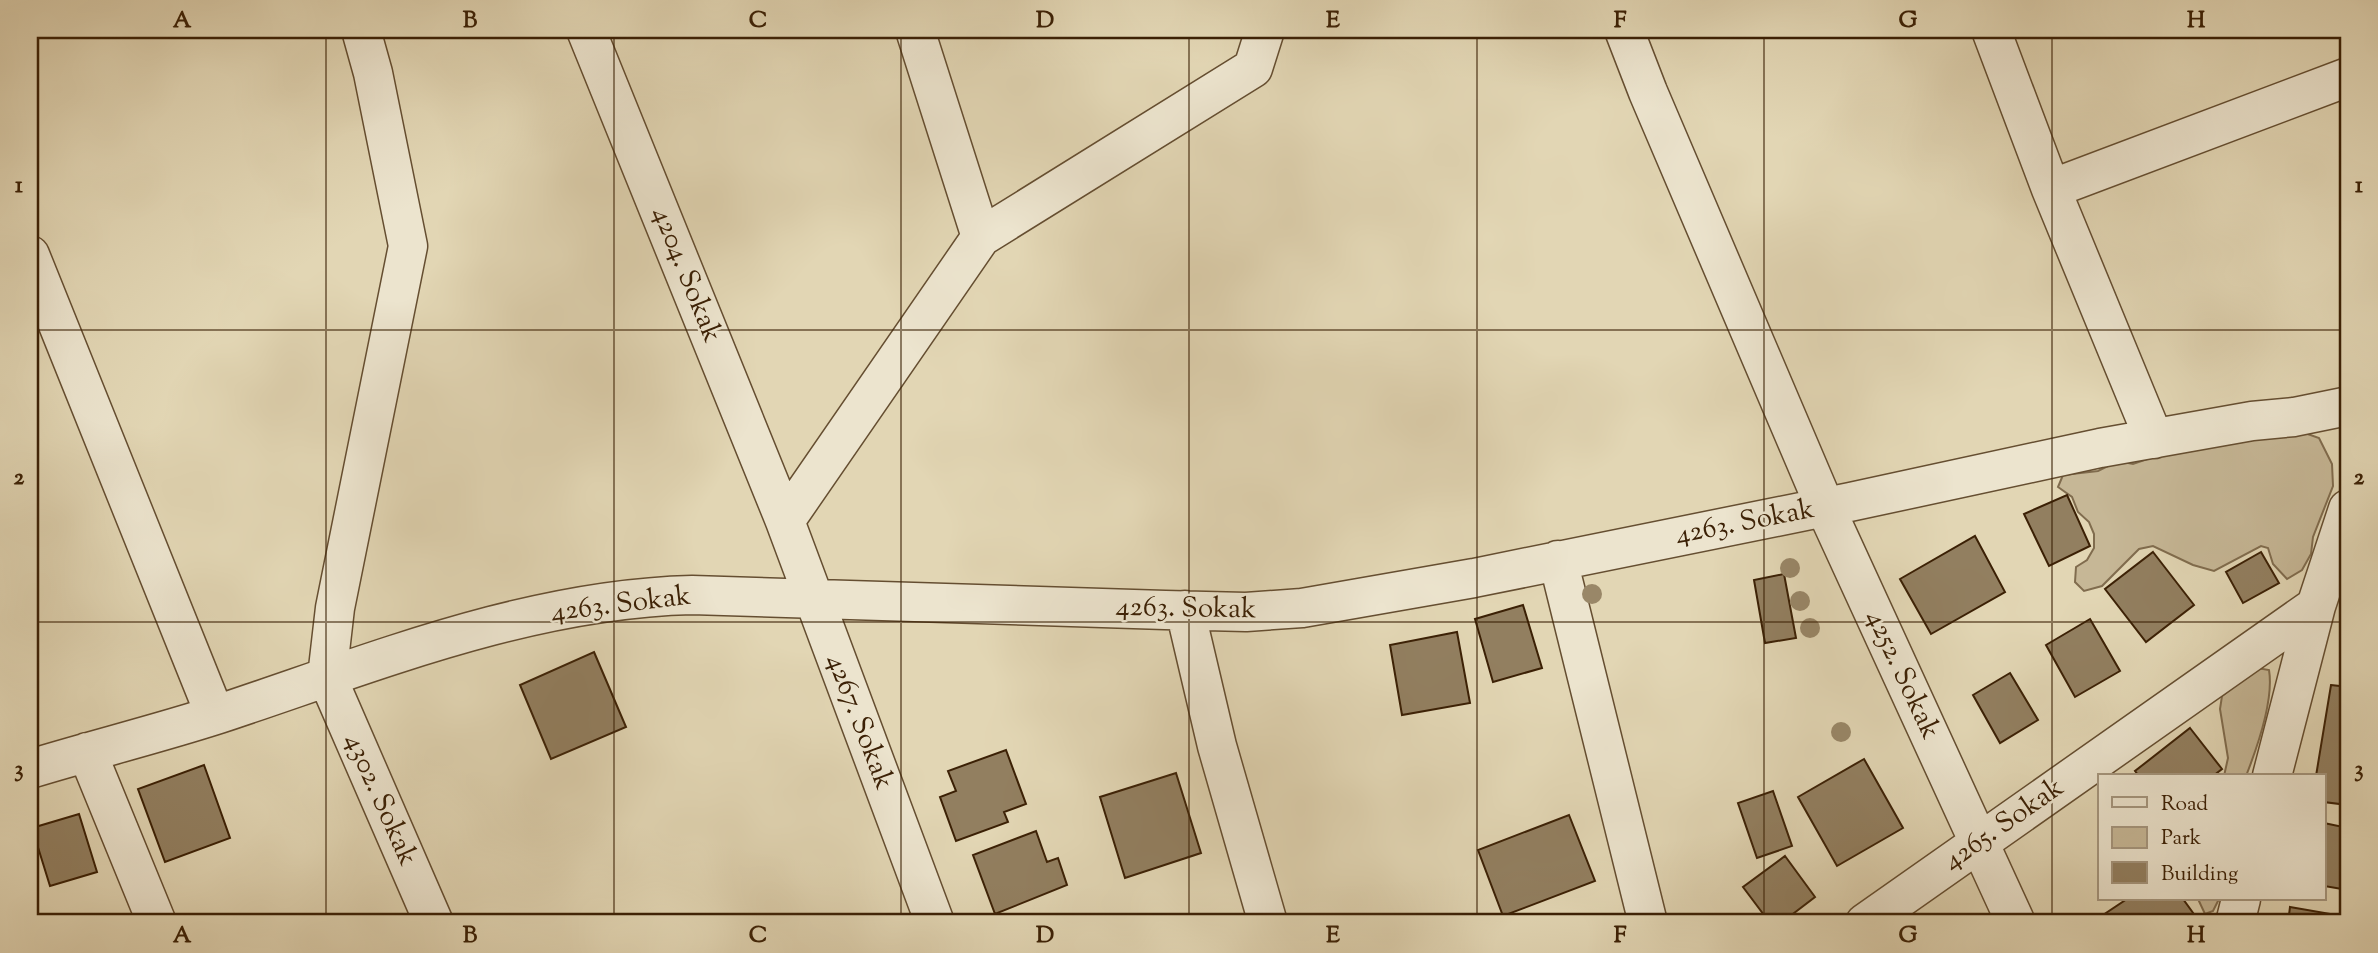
<svg xmlns="http://www.w3.org/2000/svg" width="2378" height="953" font-family="'Sorts Mill Goudy',serif">
<style>
.green{fill:#c6b796;stroke:#806c4e;stroke-width:2}
.building{fill:#927f60;stroke:#3b2005;stroke-width:2}
.lines{fill:none;stroke-linecap:round;stroke-linejoin:round}
.minor-casing{stroke:#654e31;stroke-width:41}
.minor{stroke:#ece4ce;stroke-width:38}
.tree{fill:#998768}
.grid{fill:none;stroke:#3b2005;stroke-width:2;stroke-opacity:0.55}
.labels{text-anchor:middle;dominant-baseline:central;stroke-width:5;stroke-linejoin:round;paint-order:stroke}
.street-label{font-size:28px;fill:#3b2005;stroke:#ece4ce}
.neatline{fill:none;stroke:#3b2005;stroke-width:2.5}
.grid-label{font-size:23px;text-anchor:middle;font-weight:bold;fill:#3b2005}
</style>
<rect width="100%" height="100%" fill="#e2d6b4"/>
<filter id="stains"><feTurbulence type="fractalNoise" baseFrequency=".00286" numOctaves="4"/><feColorMatrix values="0 0 0 0 .2 0 0 0 0 .09 0 0 0 0 .02 0 0 0 .5 -.17"/></filter>
<radialGradient id="worn" r=".72"><stop offset=".6" stop-color="#630" stop-opacity="0"/><stop offset="1" stop-color="#630" stop-opacity=".3"/></radialGradient>
<path class="green" d="M2302,432l17,6 13,26 1,22 -20,51 -2,17 -9,16 -15,9 -14,-15 -5,-16 -7,-2 -47,25 -21,-6 -40,-19 -14,3 -37,37 -18,5 -9,-9 1,-15 11,-7 7,-12v-14l-5,-12 -11,-10 -6,-15 -14,-10 5,-12 35,-4 20,-10 15,3 32,-11z
M2257,668l12,2c5,30 -12,78 -23,106h-22l4,-18 -8,-49 2,-13z
M2198,899h21l-6,12 -8,3z"/>
<path class="building" d="M2067,495l23,51 -41,20 -25,-52z
M1975,536l30,56 -74,42 -31,-55z
M2153,552l41,53 -48,37 -41,-53z
M2261,552l18,31 -36,20 -17,-31z
M1784,574l12,64 -31,5 -11,-63z
M1523,605l19,63 -49,14 -18,-63z
M2348,618v47l-7,-2z
M2090,619l30,52 -45,26 -29,-52z
M1457,632l13,71 -68,12 -12,-70z
M594,652l32,75 -75,32 -31,-74z
M2010,673l28,47 -38,23 -27,-48z
M2331,685l17,2v118l-24,-3v-26h-8z
M2190,728l32,41 -9,7h-74l-4,-5z
M1006,750l20,54 -22,8 4,10 -52,19 -16,-44 16,-6 -8,-20z
M1864,759l39,69 -66,38 -39,-69z
M204,765l26,73 -65,24 -27,-73z
M1176,773l25,80 -76,25 -25,-81z
M1773,791l19,55 -35,12 -19,-55z
M79,814l18,58 -47,14 -18,-58z
M1569,815l26,66 -92,35 -25,-66z
M2324,823l24,5v62l-24,-4z
M1036,831l11,31 11,-4 9,27 -72,29 -22,-59z
M1785,856l30,41 -34,26h-11l-27,-36z
M2127,899h56l13,18 -9,6h-96z
M2290,907l58,10v6h-60z"/>
<g class="lines">
<g class="minor-casing">
<path id="minor" d="M361,30l12,43 35,173 -73,362 -8,69 107,246
M586,30l199,491 150,402
M915,30l66,207
M1624,30l24,62 177,415 191,416
M1991,30l60,159 103,250
M2051,189l297,-112
M30,255l185,460
M785,521l196,-284 272,-169 12,-38
M1558,560l90,363
M1185,610l32,136 51,177
M87,752l70,171
M30,769c62,-19 127,-35 189,-55 154,-51 309,-115 473,-119l473,15 81,2 56,-4 172,-30 376,-76 250,-54 152,-27 42,-4 54,-11
M2272,776l44,-170 32,-97
M1865,923l451,-317
M2235,923l6,-24"/>
</g>
<use href="#minor" class="minor"/>
</g>
<g class="tree">
<circle cx="1790" cy="568" r="10"/>
<circle cx="1592" cy="594" r="10"/>
<circle cx="1800" cy="601" r="10"/>
<circle cx="1810" cy="628" r="10"/>
<circle cx="1841" cy="732" r="10"/>
</g>
<path class="grid" d="M326,30v893M614,30v893M901,30v893M1189,30v893M1477,30v893M1764,30v893M2052,30v893M30,330h2318M30,622h2318"/>
<g class="labels">
<g class="street-label">
<text transform="translate(686 275) rotate(68)">4204. Sokak</text>
<text transform="translate(1745 523) rotate(-11)">4263. Sokak</text>
<text transform="translate(621 605) rotate(-7)">4263. Sokak</text>
<text transform="translate(1186 609) rotate(1)">4263. Sokak</text>
<text transform="translate(1902 675) rotate(65)">4252. Sokak</text>
<text transform="translate(859 722) rotate(69)">4267. Sokak</text>
<text transform="translate(380 800) rotate(66)">4302. Sokak</text>
<text transform="translate(2004 825) rotate(-35)">4265. Sokak</text>
</g>
</g>
<rect width="2378" height="953" fill="none" stroke="#e2d6b4" stroke-width="77"/>
<rect x="2098" y="774" width="228" height="126" fill="#ece4ce" stroke="#a5967e" stroke-width="2"/>
<rect x="2112" y="797" width="35" height="10" fill="#ece4ce" stroke="#a5967e" stroke-width="2"/>
<text x="2161" y="810" font-size="21" fill="#3b2005">Road</text>
<rect x="2112" y="827" width="35" height="21" fill="#c6b796" stroke="#a5967e" stroke-width="2"/>
<text x="2161" y="844" font-size="21" fill="#3b2005">Park</text>
<rect x="2112" y="862" width="35" height="21" fill="#927f60" stroke="#a5967e" stroke-width="2"/>
<text x="2161" y="880" font-size="21" fill="#3b2005">Building</text>
<rect x="38" y="38" width="2302" height="876" class="neatline"/>
<g class="grid-label">
<text x="182" y="27">A</text>
<text x="470" y="27">B</text>
<text x="758" y="27">C</text>
<text x="1045" y="27">D</text>
<text x="1333" y="27">E</text>
<text x="1620" y="27">F</text>
<text x="1908" y="27">G</text>
<text x="2196" y="27">H</text>
<text x="19" y="192">1</text>
<text x="2359" y="192">1</text>
<text x="19" y="484">2</text>
<text x="2359" y="484">2</text>
<text x="19" y="776">3</text>
<text x="2359" y="776">3</text>
<text x="182" y="942">A</text>
<text x="470" y="942">B</text>
<text x="758" y="942">C</text>
<text x="1045" y="942">D</text>
<text x="1333" y="942">E</text>
<text x="1620" y="942">F</text>
<text x="1908" y="942">G</text>
<text x="2196" y="942">H</text>
</g>
<rect width="100%" height="100%" filter="url(#stains)"/>
<rect width="100%" height="100%" fill="url(#worn)"/>
</svg>
